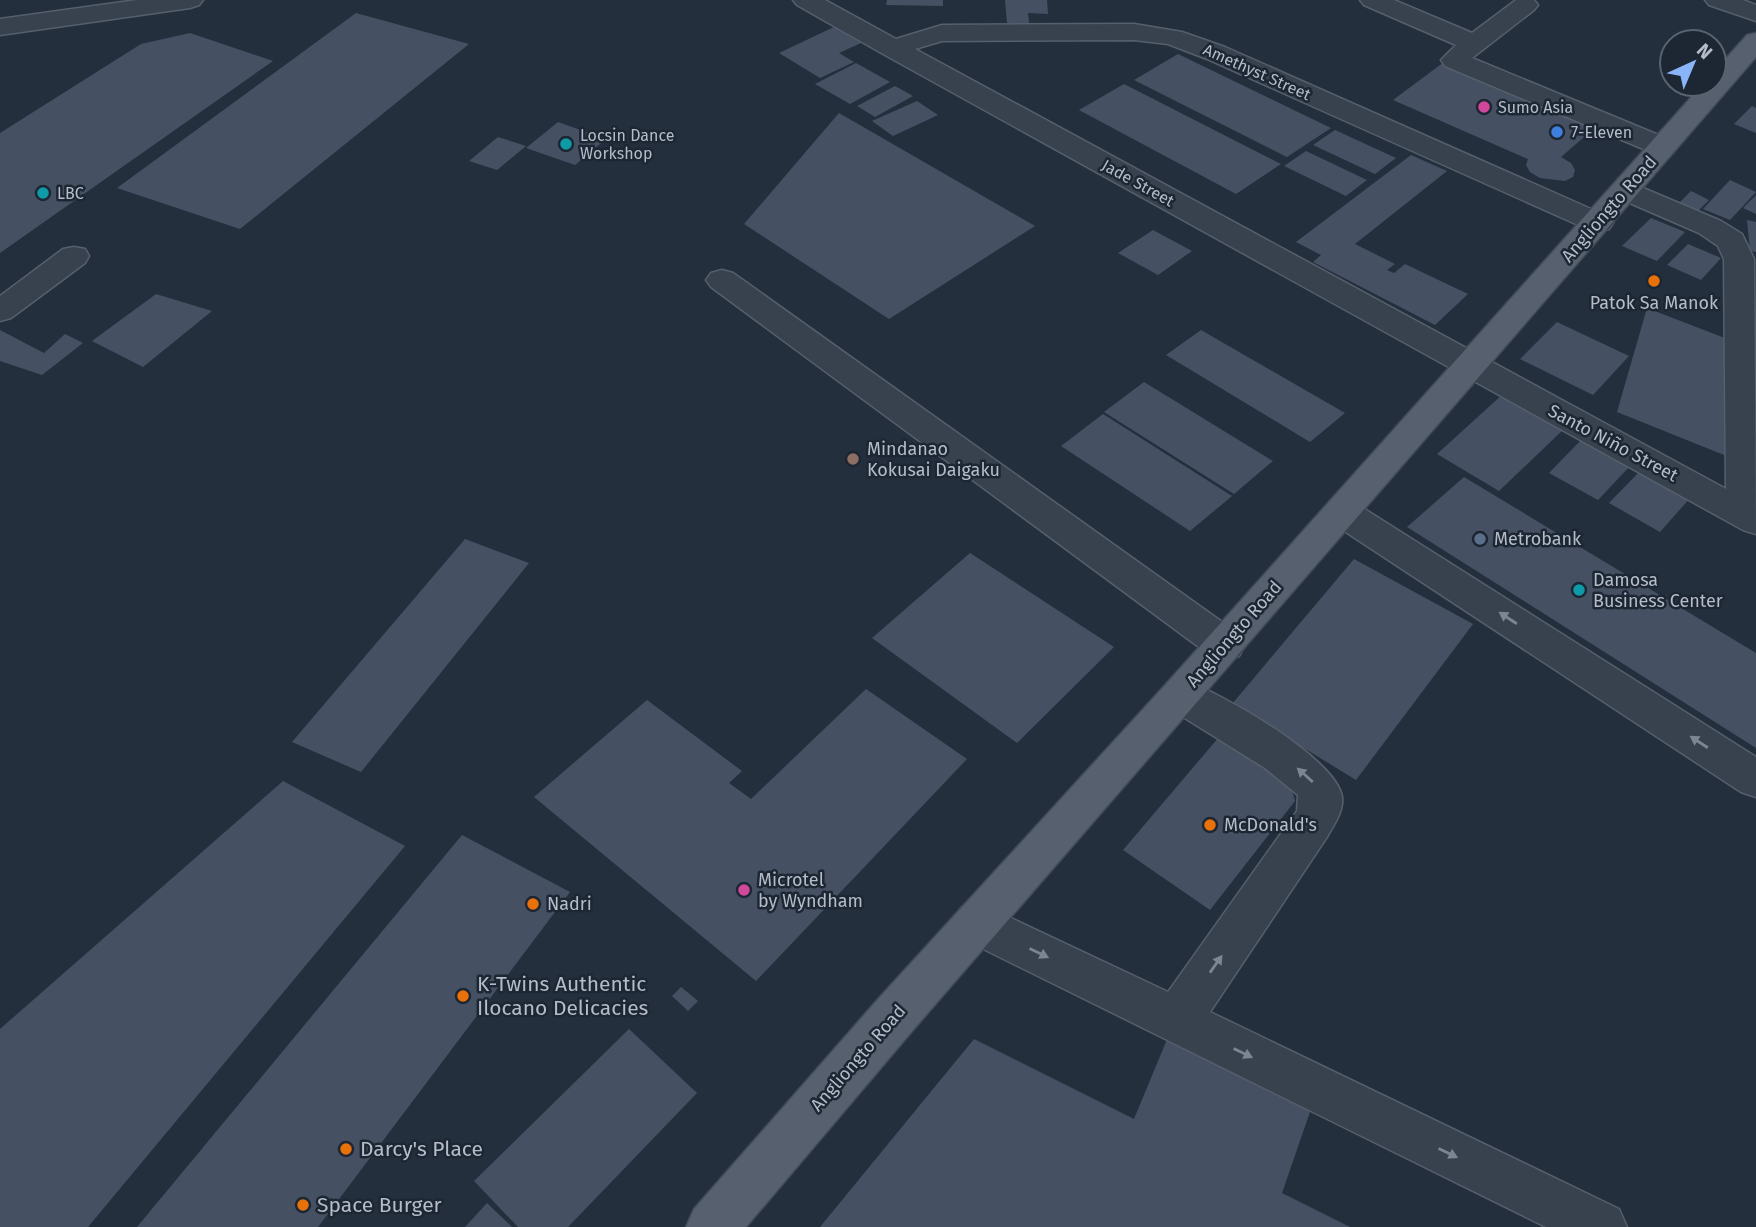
<svg xmlns="http://www.w3.org/2000/svg" width="1756" height="1227" font-family="'Fira Sans',sans-serif">
<style>
.building{fill:#455162}
.lines{fill:none;stroke-linecap:round;stroke-linejoin:round}
.minor-casing{stroke:#565f6c;stroke-width:3}
.major-casing{stroke:#414a57;stroke-width:3}
.minor{fill:#38414e;fill-rule:evenodd}
.major{fill:#56606e;fill-rule:evenodd}
.oneway{fill:#7c8592}
.hotel-dot{fill:#d1479c;stroke:#1d2633;stroke-width:2.5}
.shop-dot{fill:#3f7fe0;stroke:#1d2633;stroke-width:2.5}
.culture-dot{fill:#0f9aa8;stroke:#1d2633;stroke-width:2.5}
.food-dot{fill:#e8710a;stroke:#1d2633;stroke-width:2.5}
.education-dot{fill:#8d6e63;stroke:#1d2633;stroke-width:2.5}
.service-dot{fill:#5c6f8a;stroke:#1d2633;stroke-width:2.5}
.labels{text-anchor:middle;dominant-baseline:central;stroke-width:5;stroke-linejoin:round;paint-order:stroke}
.far-street-label{font-size:16px;fill:#b4bcc9;stroke:#1d2633}
.far-poi-label{font-size:16px;fill:#b4bcc9;stroke:#1d2633;text-anchor:start}
.street-label{font-size:18px;fill:#b4bcc9;stroke:#1d2633}
.poi-label{font-size:18px;fill:#b4bcc9;stroke:#1d2633;text-anchor:start}
.near-poi-label{font-size:21px;fill:#b4bcc9;stroke:#1d2633;text-anchor:start}
</style>
<rect width="100%" height="100%" fill="#242f3e"/>
<path class="building" d="M887,0h56v6l-57,-1z
M1005,0h42l1,14 -20,-1 1,10h-22z
M356,13l113,31 -229,185 -123,-41z
M834,27l27,16 -22,10 15,9 -34,16 -41,-25z
M190,33l83,28 -273,192v-120l141,-89z
M1178,54l153,74 -44,29 -153,-77z
M1444,62l154,63 -37,32 10,6 4,7 -2,7 -8,4 -25,-3 -10,-6 -4,-7 2,-6 -135,-59z
M856,63l34,19 -40,22 -35,-20z
M1124,84l157,80 -45,30 -157,-84z
M895,86l18,10 -38,21 -18,-11z
M917,101l21,14 -45,21 -21,-15z
M1752,106l4,2v25l-22,-9z
M839,113l196,113 -146,93 -145,-95z
M558,122l48,17 -31,26 -49,-17z
M1335,130l61,28 -21,16 -62,-29z
M498,137l28,9 -29,24 -28,-9z
M1306,151l61,29 -21,16 -62,-30z
M1411,155l36,16 -92,73 40,20 -8,6 7,3 11,-9 63,30 -33,31 -122,-63 8,-7 -25,-13z
M1730,180l26,12 -26,28 -27,-11z
M1691,191l18,9 -11,11 -19,-8z
M1756,195v19l-13,-6z
M1651,218l34,14 -28,29 -35,-15z
M1747,220l9,2v30l-6,-1z
M1153,230l39,21 -34,24 -40,-22z
M1688,244l33,14 -20,22 -34,-15z
M156,294l56,17 -69,56 -51,-26z
M1647,308l88,34 -6,115 -112,-45z
M1557,322l72,34 -36,39 -73,-36z
M0,330l44,23 21,-19 18,9 -41,32 -42,-14z
M1201,330l144,83 -35,29 -144,-87z
M1144,382l129,79 -39,33 -130,-82z
M1503,394l62,34 -66,63 -62,-37z
M1103,414l129,82 -42,35 -129,-85z
M1582,439l49,26 -33,35 -49,-27z
M1641,470l50,27 -31,35 -51,-29z
M1464,477l292,176v95l-349,-221z
M465,539l64,24 -168,209 -69,-30z
M970,553l144,94 -97,96 -145,-105z
M1354,559l119,65 -117,156 -124,-76z
M866,689l101,70 -211,222 -222,-184 113,-97 95,71 -13,12 22,16z
M1219,737l71,45 5,19 -85,109 -87,-60z
M283,781l122,65 -317,381h-88v-198z
M462,835l108,57 -252,335h-181z
M681,987l17,14 -10,10 -16,-15z
M629,1029l68,64 -129,134h-50l-44,-46z
M1168,1037l144,69 -30,87 68,34h-530l154,-188 160,80z
M487,1203l25,24h-47z"/>
<g class="lines">
<g class="minor-casing">
<path id="minor" d="M137,0h66l-4,5 -9,3 -190,27v-16z
M793,0h32l71,39 46,-14 192,-1 48,8 43,15 384,170 4,6 -4,6 -11,3 -11,-3 -380,-170 -39,-15 -34,-4 -192,1 -27,8 811,440 -2,-230 -6,-13 -19,-13 -83,-36 -5,-6 5,-6 10,-3 10,3 85,36 21,13 12,25 2,275 -13,-4 -858,-475 -88,-50z
M1360,0h34l78,33 44,-33h18l4,5 -4,5 -62,48 201,83 4,6 -4,6 -10,2 -10,-2 -208,-87 -4,-6 15,-15 -92,-40z
M1705,0h38l13,5v16l-47,-16z
M74,247l11,2 4,7 -4,7 -74,55 -11,3v-25l63,-47z
M722,270l11,3 506,361 6,11 -6,11 -14,5 -14,-5 -500,-369 -5,-7 5,-7z
M1342,499l13,4 401,254v40l-15,-5 -412,-271 -5,-9 5,-9z
M1181,679c37,12 155,79 161,118 2,14 -9,29 -15,40l-117,175 409,197 8,18h-81l-585,-289 -7,-15 7,-15 16,-6 191,90 129,-181 1,-16 -33,-27 -98,-61 -6,-12 6,-12z"/>
</g>
<g class="major-casing">
<path id="major" d="M1756,33v24l-843,973 -167,197h-60l8,-18 185,-211 288,-315 536,-599h11v-12l33,-37z"/>
</g>
<use href="#minor" class="minor"/>
<use href="#major" class="major"/>
</g>
<defs><path id="oneway-solid" d="M-6-.8H1V-3.2L6.5 0L1 3.2V.8H-6Z" transform="scale(1.75)"/></defs>
<g class="oneway">
<use href="#oneway-solid" transform="translate(1508 618) rotate(-147)"/>
<use href="#oneway-solid" transform="translate(1699 742) rotate(-147)"/>
<use href="#oneway-solid" transform="translate(1305 775) rotate(-138)"/>
<use href="#oneway-solid" transform="translate(1039 953) rotate(26)"/>
<use href="#oneway-solid" transform="translate(1216 964) rotate(-55)"/>
<use href="#oneway-solid" transform="translate(1243 1053) rotate(26)"/>
<use href="#oneway-solid" transform="translate(1448 1153) rotate(26)"/>
</g>
<g class="hotel-dot">
<circle cx="1484" cy="107" r="7"/>
<circle cx="744" cy="890" r="7"/>
</g>
<circle class="shop-dot" cx="1557" cy="132" r="7"/>
<g class="culture-dot">
<circle cx="566" cy="144" r="7"/>
<circle cx="43" cy="193" r="7"/>
<circle cx="1579" cy="590" r="7"/>
</g>
<g class="food-dot">
<circle cx="1654" cy="281" r="7"/>
<circle cx="1210" cy="825" r="7"/>
<circle cx="533" cy="904" r="7"/>
<circle cx="463" cy="996" r="7"/>
<circle cx="346" cy="1149" r="7"/>
<circle cx="303" cy="1205" r="7"/>
</g>
<circle class="education-dot" cx="853" cy="459" r="7"/>
<circle class="service-dot" cx="1480" cy="539" r="7"/>
<g class="labels">
<g class="far-street-label">
<text transform="translate(1257 72) rotate(24)">Amethyst Street</text>
<text transform="translate(1138 183) rotate(29)">Jade Street</text>
</g>
<g class="far-poi-label">
<text x="1498" y="107">Sumo Asia</text>
<text x="1571" y="132">7-Eleven</text>
<text x="580" y="135">Locsin Dance<tspan x="580" dy="18">Workshop</tspan></text>
<text x="57" y="193">LBC</text>
</g>
<g class="street-label">
<text transform="translate(1609 209) rotate(-49)">Angliongto Road</text>
<text transform="translate(1613 443) rotate(28)">Santo Niño Street</text>
<text transform="translate(1234 634) rotate(-49)">Angliongto Road</text>
<text transform="translate(858 1058) rotate(-49)">Angliongto Road</text>
</g>
<g class="poi-label">
<text x="1654" y="303" text-anchor="middle">Patok Sa Manok</text>
<text x="867" y="449">Mindanao<tspan x="867" dy="21">Kokusai Daigaku</tspan></text>
<text x="1494" y="539">Metrobank</text>
<text x="1593" y="580">Damosa<tspan x="1593" dy="21">Business Center</tspan></text>
<text x="1224" y="825">McDonald's</text>
<text x="758" y="880">Microtel<tspan x="758" dy="21">by Wyndham</tspan></text>
<text x="547" y="904">Nadri</text>
</g>
<g class="near-poi-label">
<text x="477" y="984">K-Twins Authentic<tspan x="477" dy="24">Ilocano Delicacies</tspan></text>
<text x="360" y="1149">Darcy's Place</text>
<text x="317" y="1205">Space Burger</text>
</g>
</g>
<g transform="translate(1693 63) rotate(44)"><circle r="33" fill="#1d2633" stroke="#59626f" stroke-width="2"/>
<path d="M0-5L12 26L0 18L-12 26Z" fill="#8ab4f8"/>
<text y="-10" font-size="19" font-weight="bold" text-anchor="middle" fill="#b4bcc9">N</text>
</g>
</svg>
